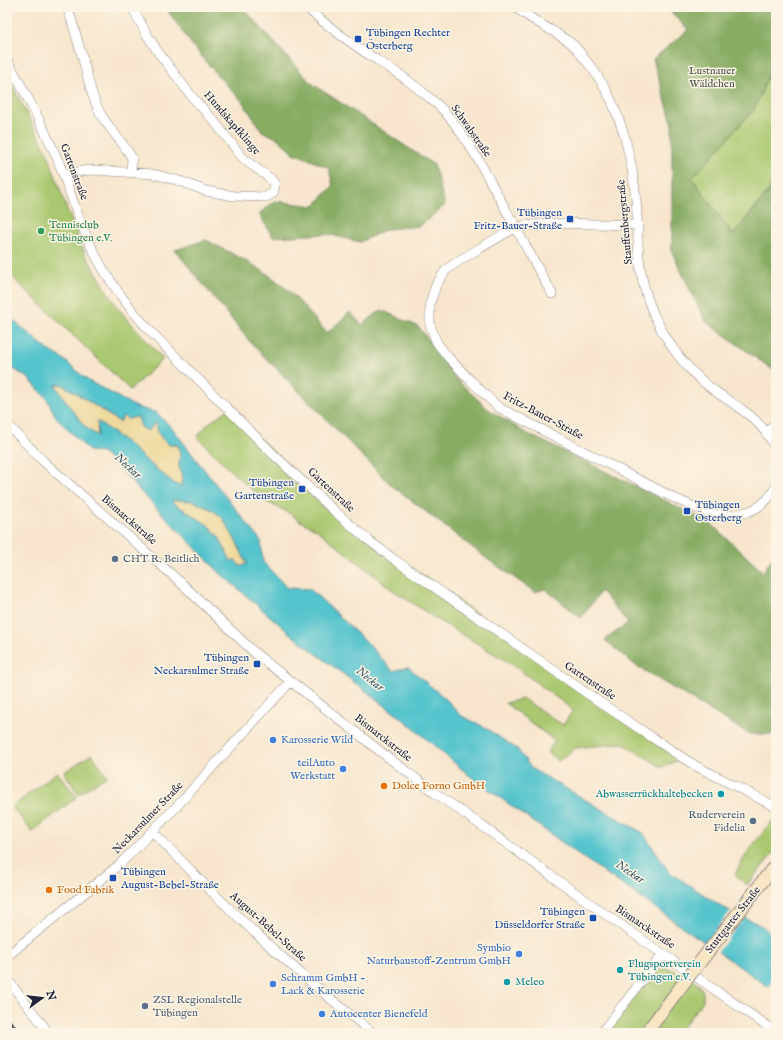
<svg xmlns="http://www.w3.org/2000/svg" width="783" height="1040" font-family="'IM FELL English',serif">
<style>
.green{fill:#aac86f;stroke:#667555}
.forest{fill:#87ac62;stroke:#54674e}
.sand{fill:#eeda9e;stroke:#887e6c}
.water{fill:#57c4cd;stroke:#3c7384;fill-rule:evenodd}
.pier{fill:#f7e6cd}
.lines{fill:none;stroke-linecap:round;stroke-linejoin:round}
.street-casing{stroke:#8c8484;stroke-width:10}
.secondary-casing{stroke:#8c8484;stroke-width:14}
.street{stroke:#fff;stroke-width:9}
.secondary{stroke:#f9e7c3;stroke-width:12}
.rail{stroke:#22223b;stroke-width:2.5}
.secondary-bridge-casing{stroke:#8c8484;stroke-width:14;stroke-linecap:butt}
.secondary-bridge{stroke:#f9e7c3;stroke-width:12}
.transit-dot{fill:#1a4fb4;stroke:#fcf5e5;stroke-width:1.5}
.leisure-dot{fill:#2e9e5b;stroke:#fcf5e5;stroke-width:1.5}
.service-dot{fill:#5c6f8a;stroke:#fcf5e5;stroke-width:1.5}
.shop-dot{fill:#3f7fe0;stroke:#fcf5e5;stroke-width:1.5}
.food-dot{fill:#e8710a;stroke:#fcf5e5;stroke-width:1.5}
.culture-dot{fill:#0f9aa8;stroke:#fcf5e5;stroke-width:1.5}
.labels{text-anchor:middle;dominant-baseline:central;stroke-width:3;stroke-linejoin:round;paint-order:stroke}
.transit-label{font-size:11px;fill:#164399;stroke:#fcf5e5;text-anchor:end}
.park-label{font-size:11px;fill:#4b544b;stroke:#fcf5e5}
.street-label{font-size:11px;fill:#22223b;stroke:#fcf5e5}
.leisure-label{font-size:11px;fill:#27864d;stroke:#fcf5e5;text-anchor:start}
.service-label{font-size:11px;fill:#4e5e75;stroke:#fcf5e5;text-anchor:start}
.shop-label{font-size:11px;fill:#366cbe;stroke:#fcf5e5;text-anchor:start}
.food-label{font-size:11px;fill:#c56008;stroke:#fcf5e5;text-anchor:start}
.culture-label{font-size:11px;fill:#0d838f;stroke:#fcf5e5;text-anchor:start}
.water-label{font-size:12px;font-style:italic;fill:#355b6e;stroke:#fcf5e5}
</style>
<rect width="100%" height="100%" fill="#fcf5e5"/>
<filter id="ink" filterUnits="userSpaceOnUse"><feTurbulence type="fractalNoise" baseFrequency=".025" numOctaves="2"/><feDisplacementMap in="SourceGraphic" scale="8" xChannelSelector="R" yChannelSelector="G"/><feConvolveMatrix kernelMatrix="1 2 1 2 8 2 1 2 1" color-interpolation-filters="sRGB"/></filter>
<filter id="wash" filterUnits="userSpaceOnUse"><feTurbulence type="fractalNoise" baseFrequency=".012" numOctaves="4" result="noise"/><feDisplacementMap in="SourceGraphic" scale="16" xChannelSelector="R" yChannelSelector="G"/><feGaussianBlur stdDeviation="0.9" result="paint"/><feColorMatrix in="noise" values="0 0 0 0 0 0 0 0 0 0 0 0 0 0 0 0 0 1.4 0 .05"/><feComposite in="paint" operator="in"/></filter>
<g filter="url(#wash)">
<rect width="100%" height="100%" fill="#f7e6cd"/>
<path class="green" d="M776,56v125l-43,54 -41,-57 62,-68z
M7,76l41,78 18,53 19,47 32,53 46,52 -33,31 -123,-118z
M229,409l119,114 335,235 -21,9 -40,-24 -46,5 -18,13 -11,-9 8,-11 -50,-38 18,-4 40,26 10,-15 -60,-45 -75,-45 -48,-32 -74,-59 -16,-8 -9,-7 -28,-14 -34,-31 -32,-32 11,-13z
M92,754l15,22 -29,18 -14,-22z
M57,772l20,25 -45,35 -20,-25z
M776,817v33l-29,35 -12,-10c8,-19 27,-42 41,-58z
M668,968l28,14 7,9v10l-25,32h-72l46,-58 8,-6z"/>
<path class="forest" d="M165,7h77l69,76 123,82 11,40 -25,21 -33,3 -27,13 -33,-8 -54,3 -14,-23 16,-13 39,5 19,-20 -4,-18 -35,-15 -17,-15 -15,-7 -20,-30 -24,-25 -26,-31z
M667,7h109v49l-22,54 -62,68 41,57 30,-36 13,-18v191l-71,-51 -33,-69v-130l-19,-63 35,-29z
M206,240c24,13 51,25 72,42 19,14 33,34 49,51l23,-21 12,13 19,-15 38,17 39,54 30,28 36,23 136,66 50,25 53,49 13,-20v182h-27l-114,-69 -30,-25 23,-17 -27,-32 -20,27 -36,-29 -10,3 -45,-31 -100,-77 -139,-141 -76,-93z"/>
<path class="sand" d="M61,384c21,12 38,26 59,38l4,-7 14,2 16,7 3,-1 16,22h5l2,5 -1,16 3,11 -1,9 -6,-2 -26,-21 -21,-19 -30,-22v15l-12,-9 -16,-21 -15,-22z
M171,500l22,1 16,7 13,9 14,24 11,23 -7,2 -5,-6 -4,1 -12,-24 -11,-12 -33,-21z"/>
<path class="water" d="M7,315l40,34 15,9 25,22 49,27 21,6 16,16 22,29 66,83 2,21 24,26 23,1 30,28 31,30 22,24 15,-4 40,34 12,14 24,12 33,22 15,20 111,64 26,39 55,36 38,18 14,12v54l-191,-133 -115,-83 -66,-56 -111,-84 -72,-62 -81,-83 -22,-25 -16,-13 -13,-2 -33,-34 -10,-20 -17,-18 -15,-10 -7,-5zM61,384c20,11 39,26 59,38l4,-7 3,4 11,-2 3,10 7,4 6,-7 3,-1c-1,11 5,16 12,22h9l2,5 -1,16 3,11 -1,9 -6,-2 -26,-21 -21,-19 -31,-23 1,15 -12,-8 -16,-21 -15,-22zM171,500l22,1 16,7 13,9 14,24 11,23 -7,2 -5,-6 -4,1 -12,-24 -11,-12 -33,-21z"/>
<path class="pier" d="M732,909l14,6 -29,38 -12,-9z
M776,966v23l-2,4 -6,-4 4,-10z"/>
</g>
<g filter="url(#ink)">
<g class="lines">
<g class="street-casing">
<path id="street" d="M67,7c8,22 14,45 20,68 3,13 7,26 13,38 9,16 23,29 32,45l-1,14
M306,7c22,20 46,37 71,53 10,7 21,13 30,20 11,8 22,17 31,25 16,15 28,35 40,54l74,135
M515,7c13,10 27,18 41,26 5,4 11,7 15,10 5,4 9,9 12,14 35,39 48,91 53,142 2,22 1,45 4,67 3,22 10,43 21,63 12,22 30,44 50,59 10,8 21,14 30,21 15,10 28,25 35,41
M7,60c18,32 35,64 50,98 12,29 20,59 34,88 15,32 36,60 60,86l123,123 58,54 35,30 28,21 203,141 85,57 15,9 78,40
M64,175l18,-4 12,-1 59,4 27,7 26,10 28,5 32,1 7,-4 1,-3 1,-5 -4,-6 -22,-16 -7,-6 -28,-36 -21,-23 -35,-46 -12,-19 -14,-26
M638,225l-85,-2 -14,1 -23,3 -56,33 -14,10 -10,15 -6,18v22l7,18 11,14 23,24 27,26 174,90c11,5 23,11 35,15 26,8 57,1 69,-26
M7,424l36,37 136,120 77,73 125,98 54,41 26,18 141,101 61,42 113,78
M766,433l10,-10
M153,832c19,19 38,39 57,58 52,51 106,98 163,143
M7,956l112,-91 58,-59 114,-125
M7,979l42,54
M601,1033l62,-79"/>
</g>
<g class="secondary-casing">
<path id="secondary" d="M646,1033l30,-40"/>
</g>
<use href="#street" class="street"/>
<use href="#secondary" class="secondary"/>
<path class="rail" d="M7,1018l13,15"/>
<g class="secondary-bridge-casing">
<path id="secondary-bridge" d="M676,993l100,-129"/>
</g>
<use href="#secondary-bridge" class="secondary-bridge"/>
</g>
</g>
<g class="transit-dot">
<rect x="354" y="35" width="8" height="8" rx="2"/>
<rect x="566" y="215" width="8" height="8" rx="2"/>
<rect x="298" y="485" width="8" height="8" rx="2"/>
<rect x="683" y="507" width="8" height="8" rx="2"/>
<rect x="253" y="660" width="8" height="8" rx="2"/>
<rect x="109" y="874" width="8" height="8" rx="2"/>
<rect x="589" y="914" width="8" height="8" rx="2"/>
</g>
<circle class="leisure-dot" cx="41" cy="231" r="4"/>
<g class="service-dot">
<circle cx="115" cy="559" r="4"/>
<circle cx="753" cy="821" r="4"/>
<circle cx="145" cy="1006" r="4"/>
</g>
<g class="shop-dot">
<circle cx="273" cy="740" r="4"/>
<circle cx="343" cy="769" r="4"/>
<circle cx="519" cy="954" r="4"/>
<circle cx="273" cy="984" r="4"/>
<circle cx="322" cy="1014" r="4"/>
</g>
<g class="food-dot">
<circle cx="384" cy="786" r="4"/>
<circle cx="49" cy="890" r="4"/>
</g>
<g class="culture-dot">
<circle cx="721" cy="794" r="4"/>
<circle cx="620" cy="970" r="4"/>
<circle cx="507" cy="982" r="4"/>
</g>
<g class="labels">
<g class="transit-label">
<text x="366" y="33" text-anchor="start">Tübingen Rechter<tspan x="366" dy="13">Österberg</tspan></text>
<text x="562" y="213">Tübingen<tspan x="562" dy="13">Fritz-Bauer-Straße</tspan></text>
<text x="294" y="483">Tübingen<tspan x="294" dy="13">Gartenstraße</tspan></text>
<text x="695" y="505" text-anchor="start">Tübingen<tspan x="695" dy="13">Österberg</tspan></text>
<text x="249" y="658">Tübingen<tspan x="249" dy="13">Neckarsulmer Straße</tspan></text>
<text x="121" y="872" text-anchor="start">Tübingen<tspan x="121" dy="13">August-Bebel-Straße</tspan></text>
<text x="585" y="912">Tübingen<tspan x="585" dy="13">Düsseldorfer Straße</tspan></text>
</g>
<g class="park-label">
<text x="712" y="71">Lustnauer<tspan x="712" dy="13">Wäldchen</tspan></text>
</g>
<g class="street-label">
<text transform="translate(232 123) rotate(49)">Hundskapfklinge</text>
<text transform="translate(471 131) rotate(55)">Schwabstraße</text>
<text transform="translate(74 172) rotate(69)">Gartenstraße</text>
<text transform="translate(625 222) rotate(-95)">Stauffenbergstraße</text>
<text transform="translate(543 416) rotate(28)">Fritz-Bauer-Straße</text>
<text transform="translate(331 490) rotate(43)">Gartenstraße</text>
<text transform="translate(129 520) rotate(41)">Bismarckstraße</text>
<text transform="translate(590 681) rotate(34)">Gartenstraße</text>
<text transform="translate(383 738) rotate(38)">Bismarckstraße</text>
<text transform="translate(148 818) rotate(-46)">Neckarsulmer Straße</text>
<text transform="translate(733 920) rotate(-52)">Stuttgarter Straße</text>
<text transform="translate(268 927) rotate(42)">August-Bebel-Straße</text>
<text transform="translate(645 927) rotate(34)">Bismarckstraße</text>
</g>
<g class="leisure-label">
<text x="49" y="225">Tennisclub<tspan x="49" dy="13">Tübingen e.V.</tspan></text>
</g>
<g class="service-label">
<text x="123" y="559">CHT R. Beitlich</text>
<text x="745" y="815" text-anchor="end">Ruderverein<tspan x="745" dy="13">Fidelia</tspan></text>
<text x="153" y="1000">ZSL Regionalstelle<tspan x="153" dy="13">Tübingen</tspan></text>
</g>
<g class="shop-label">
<text x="281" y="740">Karosserie Wild</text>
<text x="335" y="763" text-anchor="end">teilAuto<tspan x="335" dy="13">Werkstatt</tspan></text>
<text x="511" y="948" text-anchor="end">Symbio<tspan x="511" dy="13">Naturbaustoff-Zentrum GmbH</tspan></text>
<text x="281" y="978">Schramm GmbH -<tspan x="281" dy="13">Lack &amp; Karosserie</tspan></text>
<text x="330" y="1014">Autocenter Bienefeld</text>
</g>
<g class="food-label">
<text x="392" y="786">Dolce Forno GmbH</text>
<text x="57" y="890">Food Fabrik</text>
</g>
<g class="culture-label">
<text x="713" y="794" text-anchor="end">Abwasserrückhaltebecken</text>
<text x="628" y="964">Flugsportverein<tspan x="628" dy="13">Tübingen e.V.</tspan></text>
<text x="515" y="982">Meleo</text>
</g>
<g class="water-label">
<text transform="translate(128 466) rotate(43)">Neckar</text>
<text transform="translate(370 679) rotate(39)">Neckar</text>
<text transform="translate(630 872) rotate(34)">Neckar</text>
</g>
</g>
<rect width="783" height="1040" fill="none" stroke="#fcf5e5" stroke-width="24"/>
<g transform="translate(42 998) rotate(75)" stroke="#fcf5e5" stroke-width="3" paint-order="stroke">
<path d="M0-3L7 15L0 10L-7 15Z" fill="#22223b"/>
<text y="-6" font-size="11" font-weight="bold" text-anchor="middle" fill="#22223b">N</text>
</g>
</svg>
